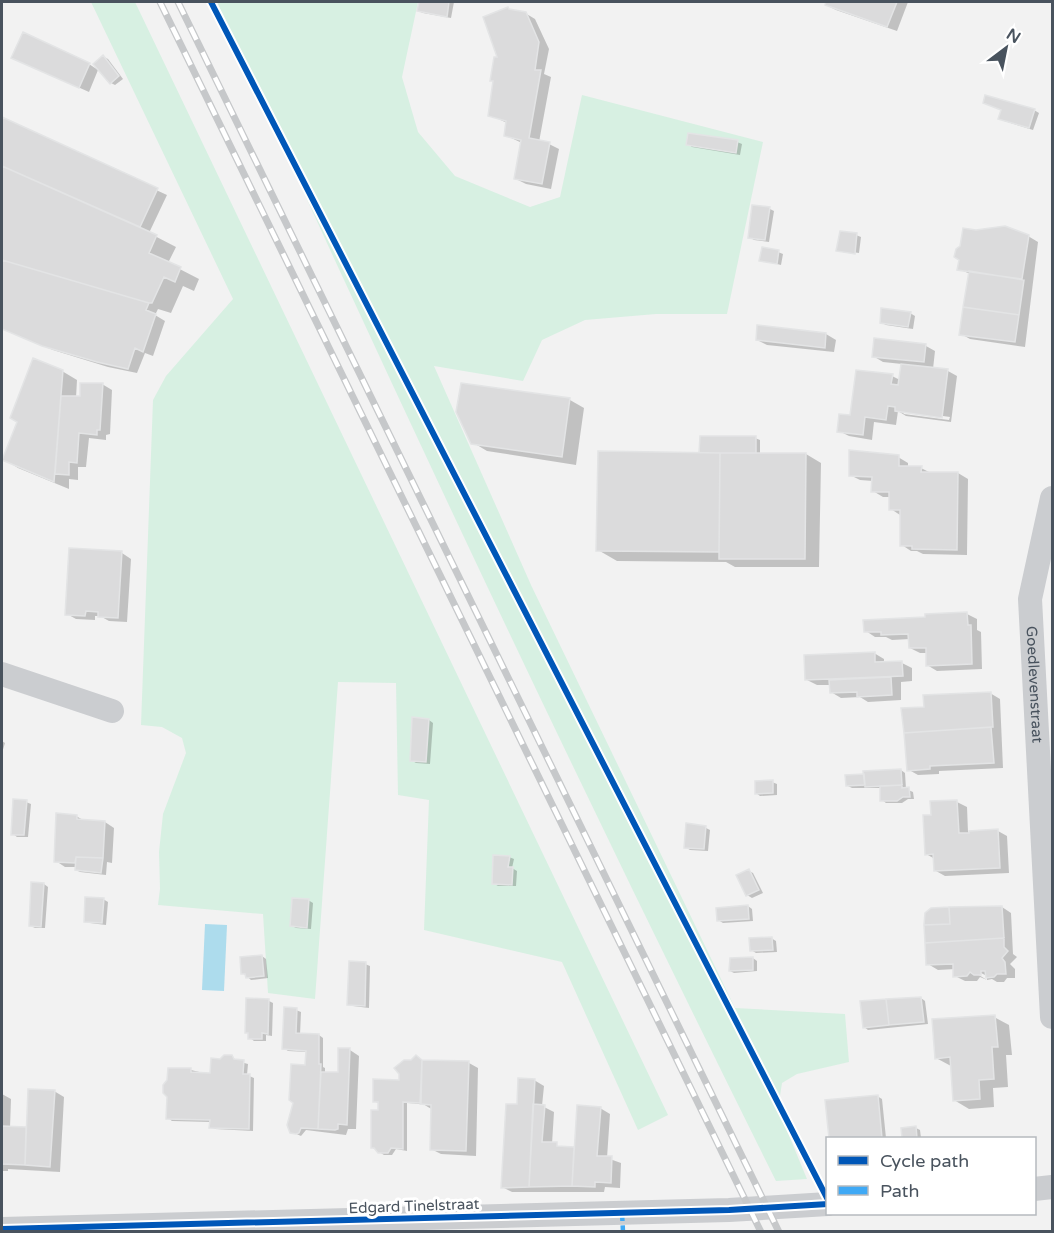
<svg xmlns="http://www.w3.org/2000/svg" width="1054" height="1233" font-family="'Varela Round',sans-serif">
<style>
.green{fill:#d7f0e2}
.water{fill:#addced}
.shadow{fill:#0003;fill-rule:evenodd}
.building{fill:#dbdbdc;stroke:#e3e4e5;stroke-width:1.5}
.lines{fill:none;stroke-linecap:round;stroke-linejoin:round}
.street{stroke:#cbcdd0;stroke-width:24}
.rail-casing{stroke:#c6c8ca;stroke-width:7}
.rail{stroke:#fff;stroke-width:4.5;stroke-dasharray:14;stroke-linecap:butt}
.quiet{stroke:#3fa9f5;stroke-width:4.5;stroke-dasharray:9 4.5;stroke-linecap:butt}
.cycleway-casing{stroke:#fff;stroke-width:10}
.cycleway{stroke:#0057b8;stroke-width:6}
.labels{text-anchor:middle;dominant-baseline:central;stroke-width:6;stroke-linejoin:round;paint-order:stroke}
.street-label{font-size:15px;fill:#49535e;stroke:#fff}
</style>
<rect width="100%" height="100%" fill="#f2f2f2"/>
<path class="green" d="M91,2h44l533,1113 -30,15 -76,-168 -138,-32 5,-130 -31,-5 -2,-112 -58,-1 -23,317 -47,-6 -5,-79 -105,-9 2,-16 -1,-37 4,-38 23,-61 -4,-15 -20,-11 -21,-2 12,-325 13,-24 67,-77z
M217,2h201l-16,75 16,55 37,44 75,31 30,-10 22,-102 181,47 -36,172h-71l-71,6 -43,20 -19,41 -89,-15 97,219 204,423 110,6 4,48 -52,12 -15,9 -4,26 29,70 -31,2c-194,-389 -380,-783 -559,-1179z"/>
<path class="water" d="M205,924l22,1 -3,66 -22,-1z"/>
<path class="shadow" d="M420,2h34l-3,16 -28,-5 -5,-2z
M828,2h80l-11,29 -61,-21 -10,-5z
M525,13l10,6 14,30 -5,25 7,3 -12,65 10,2 10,5 -8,40 -25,-5 -10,-5 6,-36 -17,-8 2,-12 -17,-8 9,-56z
M104,57l4,2 15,20 -8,6 -4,-2z
M13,58l76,6 9,6 -9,22z
M1003,110h31l5,3 -6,17 -29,-9z
M2,119l165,76 -18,38 27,14 -8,16 31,16 -5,12 -11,-5 -12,27 -13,-4 -3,6 10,6 -12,35 -8,-3 -8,20 -29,-6 -55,-17 -51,-21z
M737,142l5,2 -2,11 -48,-8 -4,-3z
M770,209l4,2 -5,31 -15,-2 -5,-3z
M856,235l5,2 -2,16 -21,-3z
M1028,236l10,6 -13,105 -55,-8 -9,-5 9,-60 -11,-5 2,-9z
M778,252l5,2 -2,11 -20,-5z
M910,313l5,3 -2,13 -27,-4 -4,-2z
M826,334l10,6 -2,12 -67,-7 -10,-5z
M926,346l9,5 -2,18 15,2 9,5 -6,46 -45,-6 -8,-5 -2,14 -22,-3 -2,18 -23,-4 -10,-5 53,-55 8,4 2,-16 -19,-2 -10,-6zM901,410l49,7 -1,3 -45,-6z
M62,371l15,9 -1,18h5l21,-14 10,6 -2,44 -4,1v5l-17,-2 -3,29h-8v13l-9,-1v10l-51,-21 -14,-9 15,-37z
M462,385l108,15 14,8 -8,57 -89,-14 -15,-9z
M755,438l5,2v14h46l15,9 -2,104h-84l-9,-5 -109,-1 -19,-11 103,-96z
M898,457l10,6v5h13l10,5h27l10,6 -1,76 -44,-1 -6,-3h-6l-9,-6 -2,-30 -9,-6v-12h-8l-10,-6v-10l-13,-1 -10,-5z
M122,553l9,6 -4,63 -18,-1 -9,-5h-5v4l-19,-1 -9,-5z
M967,614l10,5v11l4,2 1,37 -45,2 -10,-6v-12h-7l-10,-5v-9l-18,1 -6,-3h-11l-9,-6z
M874,653l10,6v4h18l10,5v13l-11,1v18l-33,2 -8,-5 -19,1 -10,-6v-7h-14l-10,-5z
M990,693l10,6 3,69 -64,3v3l-21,1 -9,-5 17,-62z
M429,720l4,3 -3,41 -14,-1 -5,-3z
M2,741l3,2 -3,10z
M901,770l4,3 1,16 7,3 1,7h-6l-6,4h-16l-4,-3 -1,-12h-29l-4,-2z
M772,782l5,2v11l-17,1 -4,-3z
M26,802l5,2 -3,33h-11l-4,-3z
M957,802l10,5 1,25 30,-1 9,5 2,37 -64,3 -9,-5 -1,-12 -9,-5 7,-38z
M76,816l9,5 20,1 9,6 -2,35 -5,-1 -1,13 -26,-3 -4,-2v-3h-11l-9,-6z
M706,828l4,2 -2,21 -18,-1 -5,-3z
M509,857l5,2 -2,9 5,3 -1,15h-18l-5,-3z
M749,871l4,2 10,20 -11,5 -5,-3z
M44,884l4,3 -3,41h-10l-4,-2z
M103,899l5,3 -2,23 -16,-2 -5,-2z
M308,900l5,3 -2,26 -15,-1 -4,-2z
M748,906l4,3 1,12 -30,2 -5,-3v-11z
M1002,907l9,6 2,41 4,3 -7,7 5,5v9h-8l-3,4h-7l-5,-3 -5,1v-4l-12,-6 -1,2 13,8 -7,-3 -3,4h-12l-10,-5v-7l-17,1 -10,-6z
M771,938l5,3 1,11 -21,1 -5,-3z
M262,956l4,3 2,19 -17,2 -8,-7z
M753,958l4,3v10l-23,2 -4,-2z
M365,964l5,2 -1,42 -16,-2 -5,-2z
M921,998l4,3 3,23 -60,6 -4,-3z
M269,1001l4,2 -1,33 -6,-1v6h-12l-4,-3 -1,-4 -2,-2z
M296,1010l5,2 -1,23h19l4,3v29l2,1v5l14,1 11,-24 9,6 -3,73h-8l-2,6 -40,-5 -5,6 -9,-4 14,-66 1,-14 -19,-1 -4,-3z
M994,1017l15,8 3,30h-6l2,32 -15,1 1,19 -25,2 -15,-9 -3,-34 -15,-8z
M231,1056l6,5 11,3 -1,11 7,3 -1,53 -38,-2 -4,-2v-5l-39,-1 -4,-3 23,-48 21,5 9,-14z
M423,1062l46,1 9,5 -2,88 -35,-2 -10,-5 2,-39 -10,-6 -16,-1v48l-11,-2 -4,6h-8l-11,-7 6,-36 1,-8 -6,-3 27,-19z
M534,1080l10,6 -2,20 12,6 -2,32 12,4h12l24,-40 10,6 -3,44 14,5 -1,25 -15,-1 -1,5h-92l-10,-5 16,-82z
M54,1091l10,6 -4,75 -52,-3v2h-6v-77l9,5 -1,29h17z
M877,1096l5,3 4,39h-55l-4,-36z
M916,1128l4,2 1,8h-18v-9z"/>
<path class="building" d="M419,2h30l-2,15 -30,-6z
M826,2h71l-10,25 -62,-22z
M508,7l1,2 17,3 13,30 -4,28h6l-12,68 21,4 -8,42 -28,-5 7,-39 -17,-4 2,-15 -18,-5 5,-35h-3l4,-24h3l-14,-40z
M23,32l67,31 -11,25 -68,-30z
M103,55l16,21 -9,8 -17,-20z
M985,95l50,14 -6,19 -31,-9 3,-9 -18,-7z
M2,117l156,71 -18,39 -138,-61z
M688,133l50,7 -2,13 -50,-8z
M2,166l155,69 -8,18 32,14 -6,15 -11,-5 -12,26h-3l-147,-43z
M752,205l18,2 -5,33 -17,-2z
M1005,226l24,9 -7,44 -65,-9 2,-10 -5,-3 2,-8 4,-3 3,-18 13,2z
M840,231l17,2 -2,21 -19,-3z
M762,247l17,3 -2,14 -18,-3z
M2,260l147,43 -3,7 10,4 -13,38 -8,-4 -7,21 -31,-7 -55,-16 -40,-17z
M969,271l55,9 -5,35 -56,-8z
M963,307l56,8 -4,27 -56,-7z
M881,308l30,4 -3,15 -28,-4z
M757,325l69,8 -1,15 -69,-8z
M874,338l52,6 -2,18 -52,-5z
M33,358l30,12 -9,112 -52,-22 15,-38 -7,-4z
M901,364l47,5 -6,49 -47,-7v-4l-7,-1 -2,14 -21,-3 -2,18 -26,-3 2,-18 11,1 6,-45 37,4 -2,10 7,1z
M80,383h23l-3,47h-3v5l-18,-2 -2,30 -8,-1v13l-14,-1 6,-78h19z
M461,383l109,15 -8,59 -91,-13 -15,-32z
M700,436h56v17h-57z
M849,450l50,5v11h23l-1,6h37l-1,78 -45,-1v-3h-12v-36h-11v-18h-18l1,-15 -23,-1z
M598,451l122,2 -1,99 -123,-1z
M720,453h86l-1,106h-86z
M69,548l53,3 -4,67 -20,-1v-5l-12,-1 -1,5 -20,-1z
M967,612l1,13h3l1,39 -46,2v-18h-17l-1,-14 -27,1v-3h-17l-1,-12 62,-3v-3z
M875,652v10l27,-1 1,15 -98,4 -1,-25z
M891,677l1,18 -35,2v-5l-27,1 -1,-13z
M991,692l2,35 -89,6 -3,-25 23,-1 -1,-12z
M412,717l17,2 -3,43 -16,-1z
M991,727l3,36 -64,3v3l-23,2 -3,-38z
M901,769l1,16 -37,2 -2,-16z
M864,774l1,11 -19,1 -1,-11z
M773,780v13l-18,1v-13z
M902,785v3l7,-1 1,10h-7l-6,4h-17v-15z
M13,799l14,1 -3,35h-13z
M957,800l2,33h10v-2l29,-2 2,39 -66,3 -1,-17 -8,1 -2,-40h8l-1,-14z
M56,813l21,2v4l28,2 -2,37 -27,-1 -1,6 -21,-1z
M686,823l20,3 -2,23 -20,-1z
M493,855l17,1 -2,11h5l-1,18 -20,-1z
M76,857l27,1 -2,15 -26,-3z
M749,869l10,21 -13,6 -10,-21z
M31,882l13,1 -3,44 -12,-1z
M85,897l19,1 -2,25 -18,-1z
M292,898l17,1 -2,29 -17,-2z
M748,905l1,14 -32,2 -1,-13z
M1002,906l2,32 -79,5 -1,-18 26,-1 -1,-17z
M949,907l1,17 -26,1 1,-12 6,-5z
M772,937l1,13 -23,1 -1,-13z
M1004,938v9l4,4 -6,7 3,4 1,12h-9l-3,3 -8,1 -1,-7h-4v4h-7l-4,-3 -3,4 -14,1v-13l-27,1 -1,-22z
M262,955l2,21 -18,2 -1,-4h-4l-1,-17z
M753,957v13l-24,1 1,-13z
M349,961l17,1 -1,44 -18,-1z
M921,997l3,25 -35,3 -3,-26z
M246,998l23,1 -1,35 -6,-1v6h-14v-6h-3z
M886,999l3,26 -26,3 -3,-27z
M284,1007l13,1 -1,25 23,1v30h2l-3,65 -17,-1 -2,5 -3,1 -6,-1 -3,-8 6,-22 -4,-3 2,-36 14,1 1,-14 -24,-2z
M995,1015l3,32h-6l2,32 -15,1 1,19 -27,2 -3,-44 -15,2 -3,-40z
M338,1048h12l-3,77 -9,-1v5l-3,1 -17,-1 3,-57h17z
M224,1055h8l2,4 10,1 -1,14h7l-1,55 -40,-1 1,-8 -44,-1 1,-22 -4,-4v-8l4,-5 1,-12h23v4l19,1 1,-15 9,1z
M416,1055l6,5 -1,43 -18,-1v47l-12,-1 -3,5h-10l-4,-5h-3v-38h7v-8h-5v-23l26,1v-6l-5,-6 10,-8h7z
M422,1060l47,1 -3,90 -36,-1 1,-45 -11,-1z
M518,1078l17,1 -6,108 -28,1 5,-84h11z
M28,1089l27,1 -5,77 -25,-2z
M878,1095l4,43h-53l-4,-38z
M533,1104l12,1 -3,37h15v4l17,1 -2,39 -43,1z
M577,1105l24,2 -4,49h15l-1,27 -16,-1v5l-23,-1z
M2,1126l24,1 -1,38 -23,-1z
M916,1126l1,12h-15l-1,-10z"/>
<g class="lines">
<g class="street">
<path id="s1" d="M1052,498l-22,101 22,418"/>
<path d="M2,674l110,37"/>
<path d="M1034,1189l18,-2"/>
<path d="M2,1229l727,-19 99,-6"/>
</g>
<g class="rail-casing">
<path id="rail" d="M160,2l601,1230
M178,2l601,1230"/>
</g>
<use href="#rail" class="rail"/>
<path class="quiet" d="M622,1212l1,20"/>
<g class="cycleway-casing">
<path id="cycleway" d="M211,2l617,1198
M2,1229l727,-19 99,-6"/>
</g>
<use href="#cycleway" class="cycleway"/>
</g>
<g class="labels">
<g class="street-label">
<text stroke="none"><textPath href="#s1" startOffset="189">Goedlevenstraat</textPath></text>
<text transform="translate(414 1206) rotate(-2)">Edgard Tinelstraat</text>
</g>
</g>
<rect width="1054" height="1233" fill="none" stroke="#49535e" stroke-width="6"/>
<rect x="826" y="1137" width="210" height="78" fill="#ffffff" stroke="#b6babf" stroke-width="1.5"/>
<rect x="838" y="1156" width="30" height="9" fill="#0057b8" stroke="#b6babf" stroke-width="1.5"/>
<text x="880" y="1167" font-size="18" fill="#49535e">Cycle path</text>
<rect x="838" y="1186" width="30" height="9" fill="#3fa9f5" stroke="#b6babf" stroke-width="1.5"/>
<text x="880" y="1197" font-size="18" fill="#49535e">Path</text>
<g transform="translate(1006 48) rotate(32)" stroke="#ffffff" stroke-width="4.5" paint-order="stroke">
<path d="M0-4.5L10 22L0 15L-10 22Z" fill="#49535e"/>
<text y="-9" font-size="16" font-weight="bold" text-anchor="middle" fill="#49535e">N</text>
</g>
</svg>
